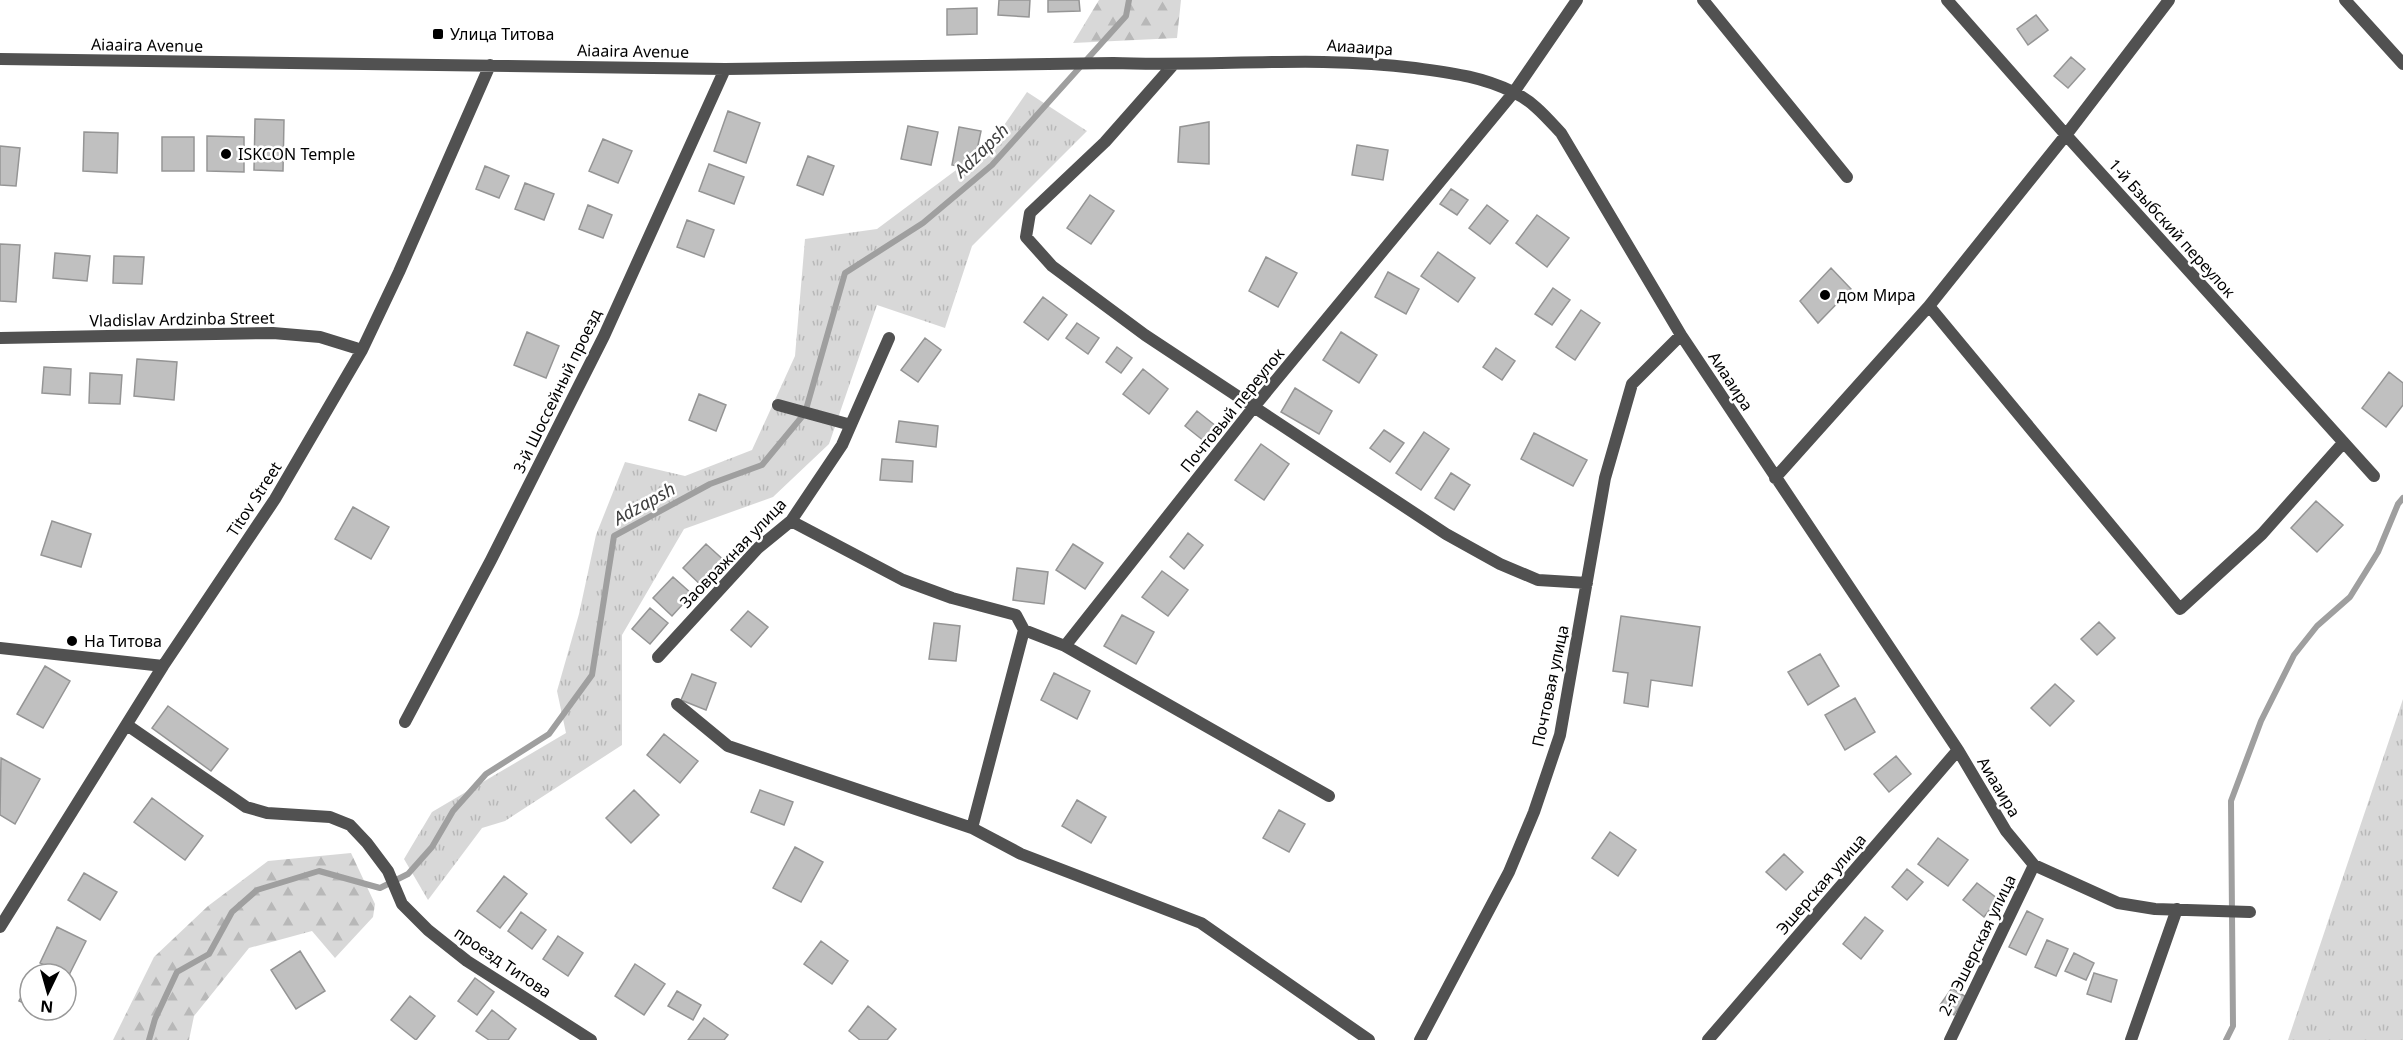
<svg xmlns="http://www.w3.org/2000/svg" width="2403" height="1040" font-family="'Noto Sans',sans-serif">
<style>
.grass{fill:url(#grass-tufts)}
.forest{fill:url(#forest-firs)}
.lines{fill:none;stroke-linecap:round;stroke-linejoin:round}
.stream{stroke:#9f9f9f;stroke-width:6}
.building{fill:#c0c0c0;stroke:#959595;stroke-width:1.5}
.street{stroke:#515151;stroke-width:12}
.poi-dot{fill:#000;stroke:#fff;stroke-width:2}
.labels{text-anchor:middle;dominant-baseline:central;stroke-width:5;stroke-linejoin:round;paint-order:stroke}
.poi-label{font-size:16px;fill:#000;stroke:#fff;text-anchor:start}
.street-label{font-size:16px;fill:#000;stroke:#fff}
.water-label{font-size:18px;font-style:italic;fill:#404040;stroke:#fff}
</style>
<defs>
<pattern id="grass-tufts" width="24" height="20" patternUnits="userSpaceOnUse" patternTransform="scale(1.5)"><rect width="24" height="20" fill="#d8d8d8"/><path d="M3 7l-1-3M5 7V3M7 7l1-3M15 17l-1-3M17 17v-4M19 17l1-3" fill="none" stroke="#b8b8b8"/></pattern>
<pattern id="forest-firs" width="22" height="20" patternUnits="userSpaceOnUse" patternTransform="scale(1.5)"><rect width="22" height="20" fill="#d8d8d8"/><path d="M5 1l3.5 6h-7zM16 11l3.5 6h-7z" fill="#b8b8b8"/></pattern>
</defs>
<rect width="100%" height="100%" fill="#fff"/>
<path class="grass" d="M1027,92l60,39 -115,115 -27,82 -68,-23 -48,139 -56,53 -89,32 -62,106v110l-117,76 -23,7 -54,72 -24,-41 28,-47 134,-79 -9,-42 22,-77 17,-79 29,-73 60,14 67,-26 43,-94 10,-117 72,-10 114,-85z
M2403,699v341h-115z"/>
<path class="forest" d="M1099,0h82l-4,38 -104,5z
M351,853l24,51 -2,13 -38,41 -23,-27 -63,17 -55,68 -5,24h-76l41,-83 54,-51 60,-45z"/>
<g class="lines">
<path class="stream" d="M149,1040l6,-21 22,-47 32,-18 23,-42 25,-22 62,-19 61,17 28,-14 24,-27 21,-36 33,-37 63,-40 43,-59 22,-139 96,-52 52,-19 43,-52 40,-140 78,-50 69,-58 134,-149 3,-16
M2226,1040l7,-14 -2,-225 30,-80 33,-66 23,-29 33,-29 28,-45 20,-48 5,-6"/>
</g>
<path class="building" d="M999,0h31l-1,17 -31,-2z
M1048,0h31l1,11 -32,1z
M977,8v26l-30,1v-26z
M2036,15l12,15 -20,15 -11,-16z
M2071,57l14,12 -17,19 -14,-12z
M728,111l32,12 -14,40 -32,-12z
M255,119l29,1 -1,51 -29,-1z
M1209,122v42l-31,-2 2,-35z
M908,126l30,6 -7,33 -30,-6z
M959,127l22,4 -8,38 -21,-4z
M84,132l34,1 -1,40 -34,-2z
M207,136l37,1v35l-37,-1z
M162,137h32v34h-32z
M603,139l29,12 -14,32 -29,-12z
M1357,145l31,5 -5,30 -31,-5z
M0,146l20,2 -4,38 -16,-1z
M808,156l26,10 -11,29 -26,-10z
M709,164l35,13 -10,27 -35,-13z
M485,166l24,10 -10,22 -23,-9z
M525,183l29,11 -10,26 -29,-11z
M1451,189l17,11 -11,15 -17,-11z
M1090,195l24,16 -23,33 -24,-16z
M588,205l24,10 -9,23 -24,-9z
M1487,205l21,16 -18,23 -21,-16z
M1537,215l32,23 -22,29 -31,-24z
M687,220l27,10 -10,27 -27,-10z
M0,244l20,1 -4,57 -16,-1z
M1438,252l37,26 -17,24 -37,-26z
M55,253l35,3 -3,25 -34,-3z
M114,256l30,1 -2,27 -29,-1z
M1266,257l31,16 -19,34 -29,-16z
M1831,268l20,21 -33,34 -18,-22z
M1388,272l31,17 -13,25 -31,-17z
M1553,288l17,12 -18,25 -17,-11z
M1043,297l24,18 -19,25 -24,-18z
M1581,310l19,13 -25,37 -19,-13z
M1077,323l22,15 -11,16 -22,-16z
M527,332l32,14 -13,32 -32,-13z
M1341,332l36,23 -18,28 -36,-23z
M925,338l16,12 -23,32 -17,-12z
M1117,347l15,11 -11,15 -15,-11z
M1496,348l19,13 -13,19 -19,-13z
M137,359l40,3 -3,38 -40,-4z
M44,367l27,2 -1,26 -28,-2z
M1143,369l25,20 -19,25 -26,-20z
M2389,372l14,11v22l-17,22 -24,-19z
M90,373l32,2 -2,29 -31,-1z
M1295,388l37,23 -13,23 -38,-22z
M699,394l27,11 -10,26 -27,-11z
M1197,411l24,19 -12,15 -24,-19z
M899,421l39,5 -2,21 -40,-5z
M1384,430l20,13 -14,19 -20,-14z
M1424,432l25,17 -28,41 -25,-17z
M1534,433l53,27 -14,26 -52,-27z
M1261,444l28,20 -25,36 -29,-20z
M882,459l31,2 -1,21 -32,-2z
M1451,473l19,12 -16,25 -19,-12z
M2316,501l27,24 -26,27 -26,-24z
M353,507l36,20 -18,32 -36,-20z
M52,521l39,13 -10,33 -40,-12z
M1188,533l15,12 -19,24 -14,-12z
M706,544l22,20 -24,24 -21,-20z
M1073,544l30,19 -18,26 -29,-19z
M1017,568l31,4 -4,32 -31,-4z
M1162,571l26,19 -20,26 -26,-19z
M673,577l19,17 -20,22 -19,-18z
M650,608l18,15 -18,21 -18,-15z
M748,611l20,16 -17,20 -20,-17z
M1122,615l32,17 -18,32 -32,-18z
M1621,616l79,11 -8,59 -41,-6 -3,27 -24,-4 4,-30 -15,-2z
M2099,622l16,16 -18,17 -16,-16z
M934,623l26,3 -4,35 -27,-2z
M1820,654l19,32 -31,19 -20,-33z
M45,666l25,15 -27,47 -26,-14z
M1054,673l36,18 -13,28 -36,-19z
M692,674l24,9 -10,27 -25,-10z
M2055,684l19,17 -24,25 -19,-18z
M1855,698l20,34 -30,18 -20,-35z
M168,706l60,43 -17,22 -59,-43z
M664,734l34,27 -18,22 -33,-28z
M1896,756l15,18 -22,18 -15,-18z
M1,758l39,21 -25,45 -15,-9z
M634,790l25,25 -28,28 -25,-25z
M760,790l33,12 -9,23 -33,-13z
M152,798l51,38 -18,24 -51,-38z
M1077,800l29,17 -15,26 -29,-17z
M1279,810l26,14 -16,28 -26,-14z
M1610,832l26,18 -18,26 -26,-18z
M1938,838l30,22 -20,26 -30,-22z
M795,847l28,15 -22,40 -28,-14z
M1784,854l19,18 -17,18 -20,-18z
M1907,869l16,13 -16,18 -15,-13z
M84,873l33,19 -17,28 -32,-20z
M504,876l23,18 -27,34 -23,-17z
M1977,883l21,16 -14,18 -21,-17z
M2027,911l16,8 -17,36 -17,-8z
M521,912l25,18 -14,19 -24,-18z
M1865,917l18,14 -22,28 -18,-15z
M57,927l29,14 -18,36 -28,-14z
M558,936l25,17 -15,23 -25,-17z
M2047,940l21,9 -12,27 -21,-9z
M821,941l27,20 -16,23 -28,-20z
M300,951l25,40 -29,18 -25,-39z
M2074,953l20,10 -8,17 -21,-9z
M635,964l30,20 -21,31 -29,-19z
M2094,973l23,7 -6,22 -24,-8z
M475,978l19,14 -17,23 -19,-14z
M30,980v26l-11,-5z
M1952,988l14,9 -12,18 -14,-10z
M677,991l24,14 -8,15 -25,-14z
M410,996l25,20 -19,24 -25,-20z
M868,1006l28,23 -9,11h-27l-11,-9z
M492,1010l24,19 -8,11h-19l-13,-9z
M704,1018l24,17 -4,5h-36z"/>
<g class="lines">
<path class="street" d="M1703,0l144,177
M1947,0l119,135 308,341
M2345,0l58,64
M0,59l725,10 388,-6c101,4 202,-8 302,5 36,5 65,8 98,24 20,9 34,26 48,41l120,202 277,415 48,81 28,34 84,38 37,6 95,3
M1173,65l-68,77 -75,71 -4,24 26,29 93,69 301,199 54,30 38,16 49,3
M1929,306l251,303 82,-75 81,-91
M0,338l273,-5 47,4 42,13
M778,405l73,20
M1775,478l154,-172 137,-171 103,-135
M791,521l112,59 49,18 64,17 8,15
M1065,646l264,150
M0,648l163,18
M658,657l100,-109 33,-27 51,-76 47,-107
M677,704l51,42 244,82 49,26 180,69 168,117
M405,722l86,-162 113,-224 121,-267
M127,725l119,82 21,6 63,4 20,8 17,18 21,28 14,33 26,26 39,31 124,79
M972,828l52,-198 41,16 188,-238 261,-316 63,-92
M0,927l163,-261 112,-167 87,-149 37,-78 91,-207
M1420,1040l89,-168 25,-60 26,-77 45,-257 27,-94 49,-49
M1708,1040l250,-290
M1950,1040l84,-175
M2131,1040l46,-131"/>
</g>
<g class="poi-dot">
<rect x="432" y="28" width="12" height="12" rx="3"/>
<circle cx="226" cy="154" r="6"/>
<circle cx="1825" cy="295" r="6"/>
<circle cx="72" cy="641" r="6"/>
</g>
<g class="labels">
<g class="poi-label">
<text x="450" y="34">Улица Титова</text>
<text x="238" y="154">ISKCON Temple</text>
<text x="1837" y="295">дом Мира</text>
<text x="84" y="641">На Титова</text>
</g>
<g class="street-label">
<text transform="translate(147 45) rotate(1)">Aiaaira Avenue</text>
<text transform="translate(1360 47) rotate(4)">Аиааира</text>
<text transform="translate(633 51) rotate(1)">Aiaaira Avenue</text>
<text transform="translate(2172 228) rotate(48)">1-й Бзыбский переулок</text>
<text transform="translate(182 319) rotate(-1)">Vladislav Ardzinba Street</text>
<text transform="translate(1731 381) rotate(57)">Аиааира</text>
<text transform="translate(557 391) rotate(-64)">3-й Шоссейный проезд</text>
<text transform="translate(1232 410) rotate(-51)">Почтовый переулок</text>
<text transform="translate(254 499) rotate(-57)">Titov Street</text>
<text transform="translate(733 553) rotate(-46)">Заовражная улица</text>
<text transform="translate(1550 686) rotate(-78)">Почтовая улица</text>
<text transform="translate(1999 787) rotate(59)">Аиааира</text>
<text transform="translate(1821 884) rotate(-49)">Эшерская улица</text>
<text transform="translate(1977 945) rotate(-64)">2-я Эшерская улица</text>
<text transform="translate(503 962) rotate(34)">проезд Титова</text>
</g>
<g class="water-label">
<text transform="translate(981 150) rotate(-44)">Adzapsh</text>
<text transform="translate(644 503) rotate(-29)">Adzapsh</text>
</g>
</g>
<g transform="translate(48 992) rotate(185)"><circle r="28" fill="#ffffff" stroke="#999999" stroke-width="1.5"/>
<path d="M0-4.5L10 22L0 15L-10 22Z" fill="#000000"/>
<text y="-9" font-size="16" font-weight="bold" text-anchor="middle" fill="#000000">N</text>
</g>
</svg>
